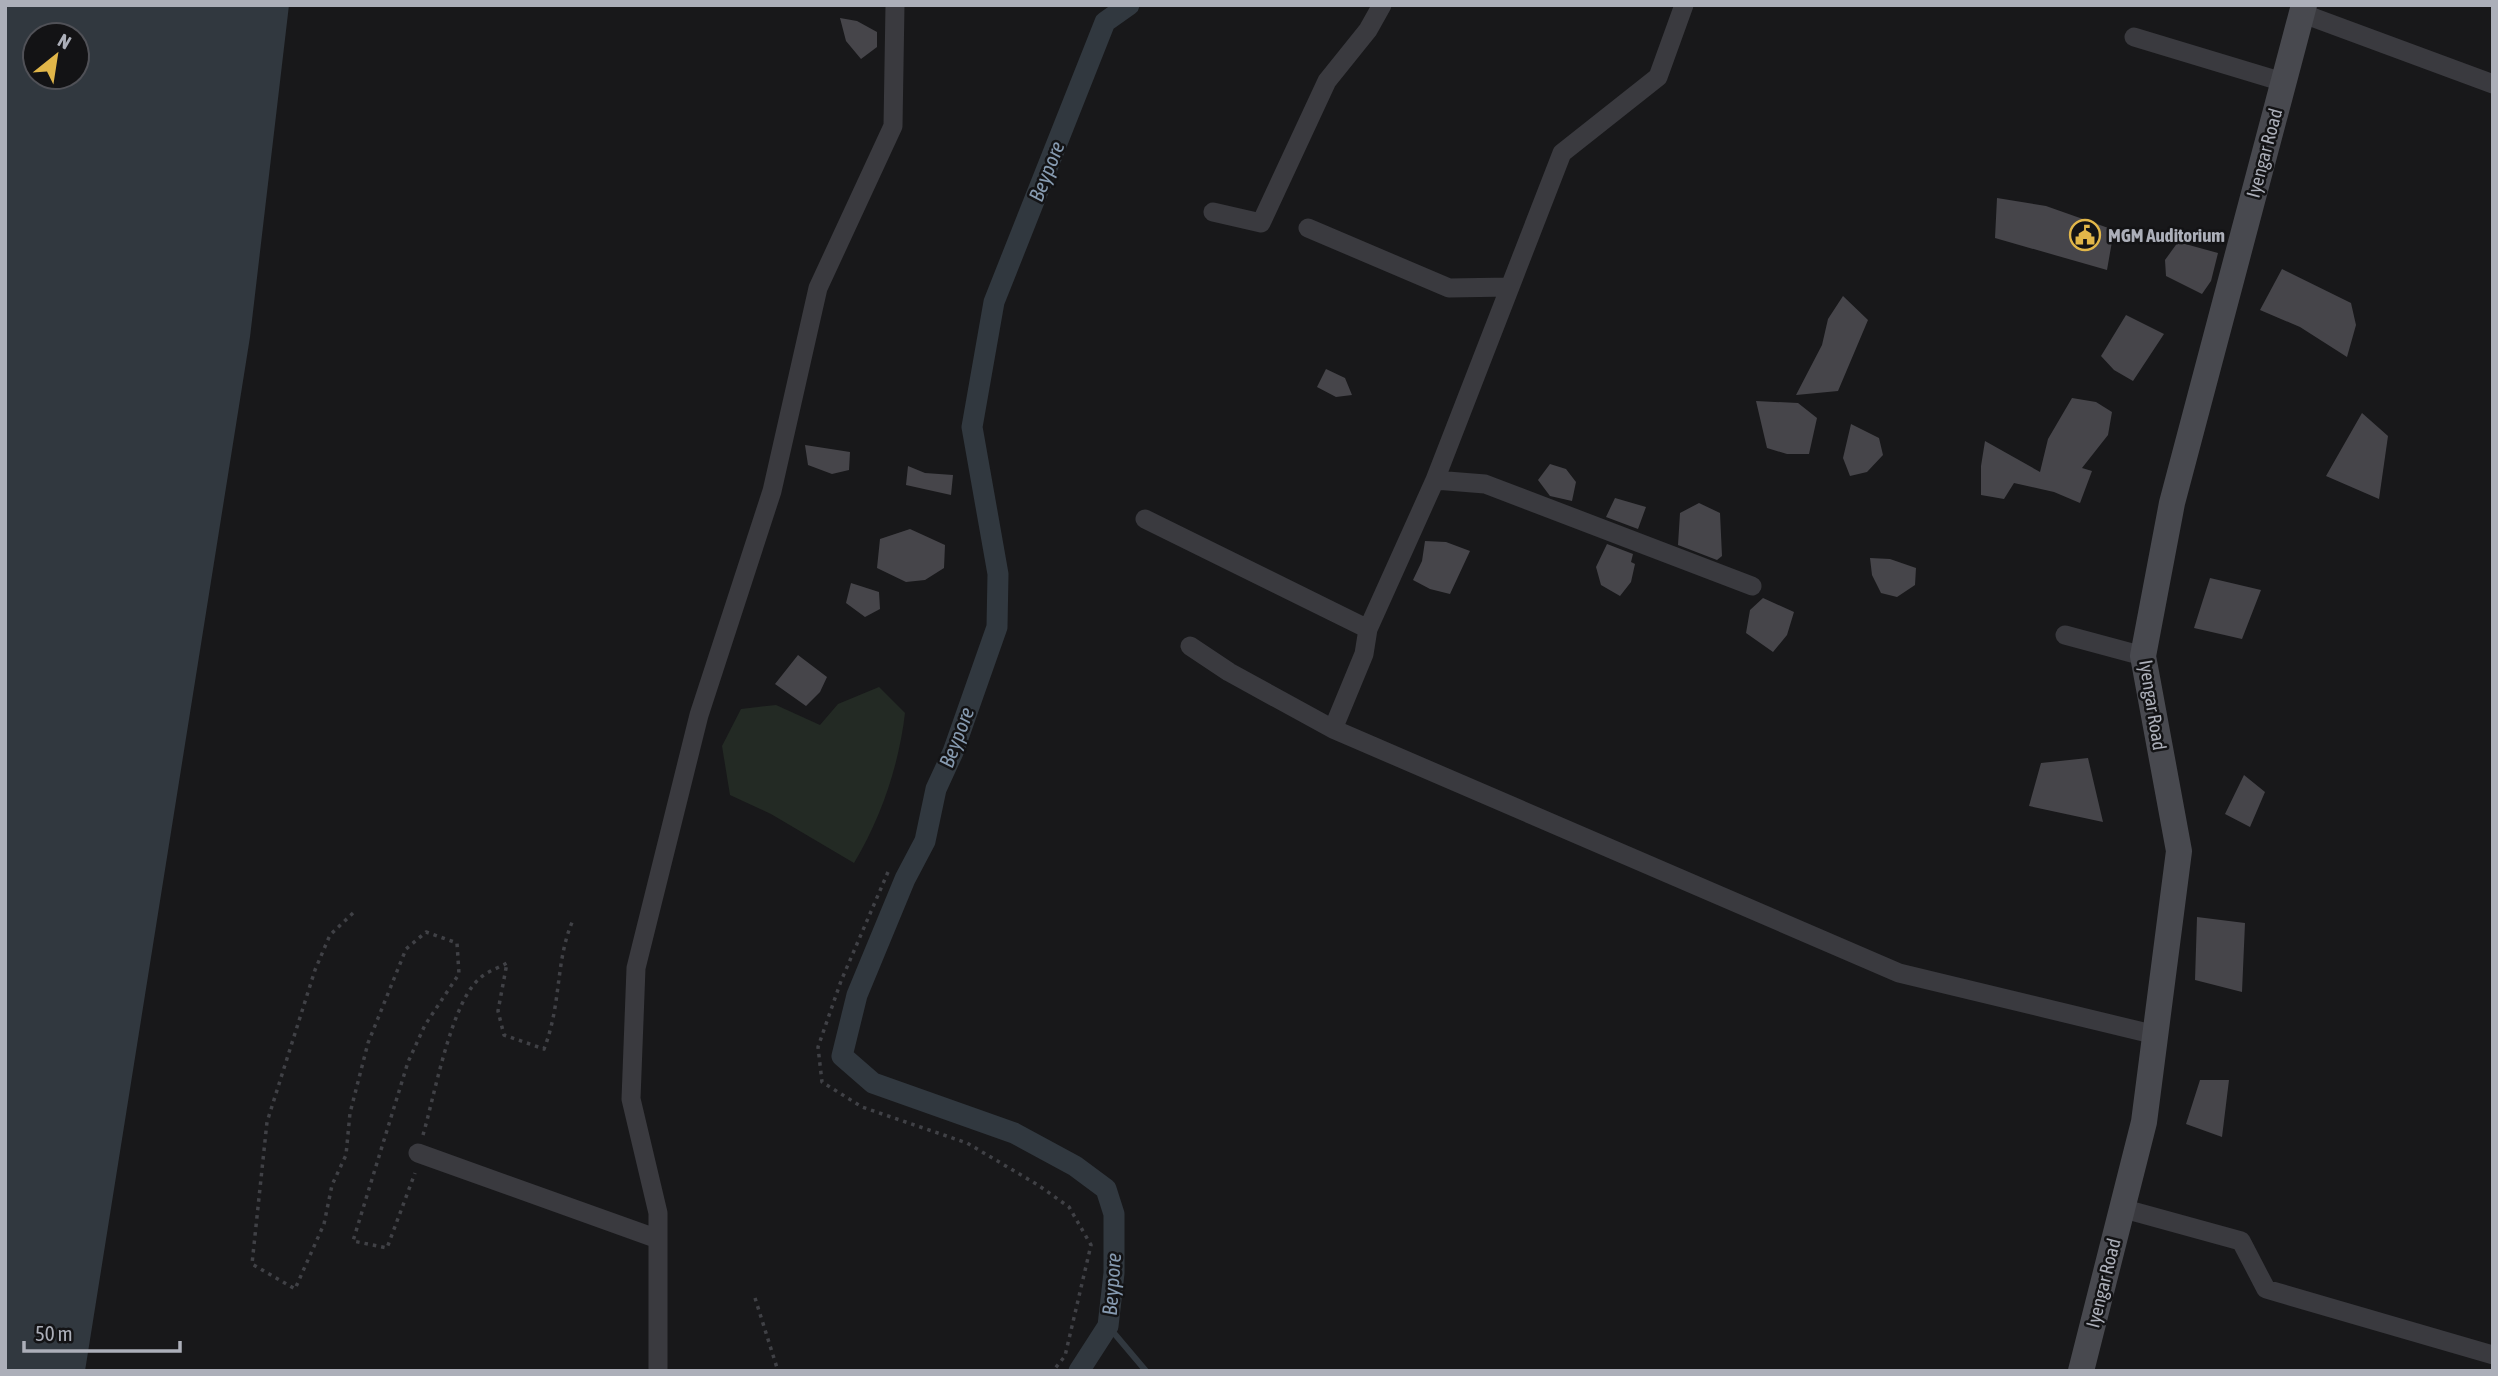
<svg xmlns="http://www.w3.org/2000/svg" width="2498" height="1376" font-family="'Asap Condensed',sans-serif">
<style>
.green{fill:#232a24}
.water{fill:#31383f;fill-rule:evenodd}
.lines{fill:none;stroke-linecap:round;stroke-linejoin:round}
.stream{stroke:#31383f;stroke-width:6}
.canal{stroke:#31383f;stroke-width:21}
.building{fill:#46454a}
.path{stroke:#404146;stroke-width:3.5;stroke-dasharray:3.5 5;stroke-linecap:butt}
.minor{stroke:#3a3a3f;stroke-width:19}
.secondary{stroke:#48494f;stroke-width:26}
.labels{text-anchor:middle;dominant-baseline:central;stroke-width:5;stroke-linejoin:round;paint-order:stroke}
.street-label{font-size:19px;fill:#acafb9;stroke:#131315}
.poi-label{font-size:19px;font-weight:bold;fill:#acafb9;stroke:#131315;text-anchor:start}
.water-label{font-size:21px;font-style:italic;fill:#869ab0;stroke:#131315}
</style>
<rect width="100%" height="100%" fill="#18181a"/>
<path class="green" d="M879,687l26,26c-6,52 -24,105 -51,150l-83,-49 -41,-19 -8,-49 19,-37 35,-4 44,20 18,-21z"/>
<path class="water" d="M5,5h284l-39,332 -165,1034h-80zM35,35h42v42h-42z"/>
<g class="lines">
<path class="stream" d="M1108,1326l38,45"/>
<path class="canal" d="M1079,1371l29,-45 6,-53v-59l-8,-25 -31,-23 -61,-33 -141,-50 -31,-27 15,-61 48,-116 20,-38 11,-52 17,-37 44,-125 1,-53 -26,-147 22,-125 111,-280 24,-17"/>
</g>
<path class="building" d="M840,18l17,3 20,11v15l-16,12 -15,-18z
M1997,198l49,8 68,24 -7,40 -112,-32z
M2178,242l40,11 -7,28 -9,13 -36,-18 -1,-16z
M2282,269l69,34 5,22 -9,32 -47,-30 -40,-17z
M1843,296l25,24 -30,71 -42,4 26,-50 6,-26z
M2126,315l38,19 -31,47 -19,-11 -13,-14z
M1326,369l19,9 7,17 -16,2 -19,-10z
M2072,398l24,4 16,10 -4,23 -26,33 10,3 -12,32 -26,-11 -40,-9 -10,16 -23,-4v-29l4,-25 55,31 8,-33z
M1756,401l42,2 19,15 -8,36h-22l-20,-6z
M2362,413l26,23 -9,63 -53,-23z
M1851,424l28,14 4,17 -16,17 -17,4 -7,-18z
M805,445l45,7 -1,18 -17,4 -24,-9z
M1550,464l16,5 10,13 -4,19 -22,-5 -12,-16z
M908,466l17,7 28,2 -2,20 -45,-10z
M1615,498l31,9 -8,22 -32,-12z
M1699,503l21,10 2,43 -5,4 -39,-15 2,-32z
M910,529l35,16 -1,23 -19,12 -19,2 -29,-14 3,-29z
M1425,541l21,1 24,9 -20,43 -20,-5 -17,-9 9,-19z
M1607,544l26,10 -2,8 4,2 -4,18 -11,14 -19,-11 -5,-18z
M1870,558l20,1 26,9 -1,17 -18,12 -16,-4 -9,-18z
M2210,578l51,12 -19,49 -48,-11z
M851,583l28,9 1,17 -15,8 -19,-14z
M1763,598l31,14 -7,23 -14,17 -27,-19 4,-23z
M798,655l29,22 -7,15 -14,14 -31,-22z
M2088,758l15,64 -74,-16 12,-43z
M2244,775l21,17 -15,35 -25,-13z
M2197,917l48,6 -3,69 -47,-12z
M2200,1080h29l-7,57 -36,-13z"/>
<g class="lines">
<path class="path" d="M888,872l-47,109 -23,66 4,35 40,25 105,36 71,42 31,22 22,38 -26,111 -12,15
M353,913l-23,22 -15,35 -48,152 -15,142 43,25 29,-65 8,-39 14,-30 4,-42 18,-70 38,-94 20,-17 31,11 2,31 -34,51 -17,37 -55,179 34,7 28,-75
M423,1135c11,-37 28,-132 56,-156 7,-7 19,-11 28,-16l-9,48 6,24 40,14c18,-46 11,-88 29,-129
M755,1298l23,73"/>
<path class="minor" d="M2301,13l192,71
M2134,37l149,45
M1213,212l48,11 66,-142 41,-51 14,-25
M1308,228l141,60 61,-1
M1435,480l127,-327 96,-76 26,-72
M1145,519l223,110 67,-149 50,4 267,102
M2065,635l78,21
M1190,646l39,26 104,57 31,-75 4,-25
M1333,729l566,244 257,62
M418,1153l240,86
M2121,1208l120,33 25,48 227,66
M658,1371v-158l-27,-114 5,-131 63,-253 73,-224 46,-203 75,-162 2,-121"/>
<path class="secondary" d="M2081,1371l63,-249 35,-271 -36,-195 29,-153 132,-498"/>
</g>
<defs>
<g id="civic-ring" transform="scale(1.575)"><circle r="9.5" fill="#131315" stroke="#e1b649" stroke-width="1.5"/><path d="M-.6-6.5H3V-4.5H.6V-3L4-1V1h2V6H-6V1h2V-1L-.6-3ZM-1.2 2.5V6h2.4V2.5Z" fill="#e1b649"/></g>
</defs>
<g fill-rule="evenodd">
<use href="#civic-ring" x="2085" y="235"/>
</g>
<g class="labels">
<g class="street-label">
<text transform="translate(2264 153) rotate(-75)">Iyengar Road</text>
<text transform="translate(2153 705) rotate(81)">Iyengar Road</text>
<text transform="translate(2103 1283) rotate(-76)">Iyengar Road</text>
</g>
<g class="poi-label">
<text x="2108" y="235">MGM Auditorium</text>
</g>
<g class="water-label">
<text transform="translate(1046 171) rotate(-68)">Beypore</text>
<text transform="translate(956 737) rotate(-69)">Beypore</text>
<text transform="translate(1111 1284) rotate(-86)">Beypore</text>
</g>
</g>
<rect width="2498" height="1376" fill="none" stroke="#acafb9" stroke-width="14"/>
<g transform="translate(56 56) rotate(30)"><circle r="33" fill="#131315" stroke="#505157" stroke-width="2"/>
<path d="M0-5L12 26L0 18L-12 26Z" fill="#e1b649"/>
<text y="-10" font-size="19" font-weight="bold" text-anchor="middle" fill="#acafb9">N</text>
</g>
<path d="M24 1341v10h156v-10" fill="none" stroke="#acafb9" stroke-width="3.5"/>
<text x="35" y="1341" font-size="21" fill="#acafb9" stroke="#131315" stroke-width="5" paint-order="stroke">50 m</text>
</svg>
